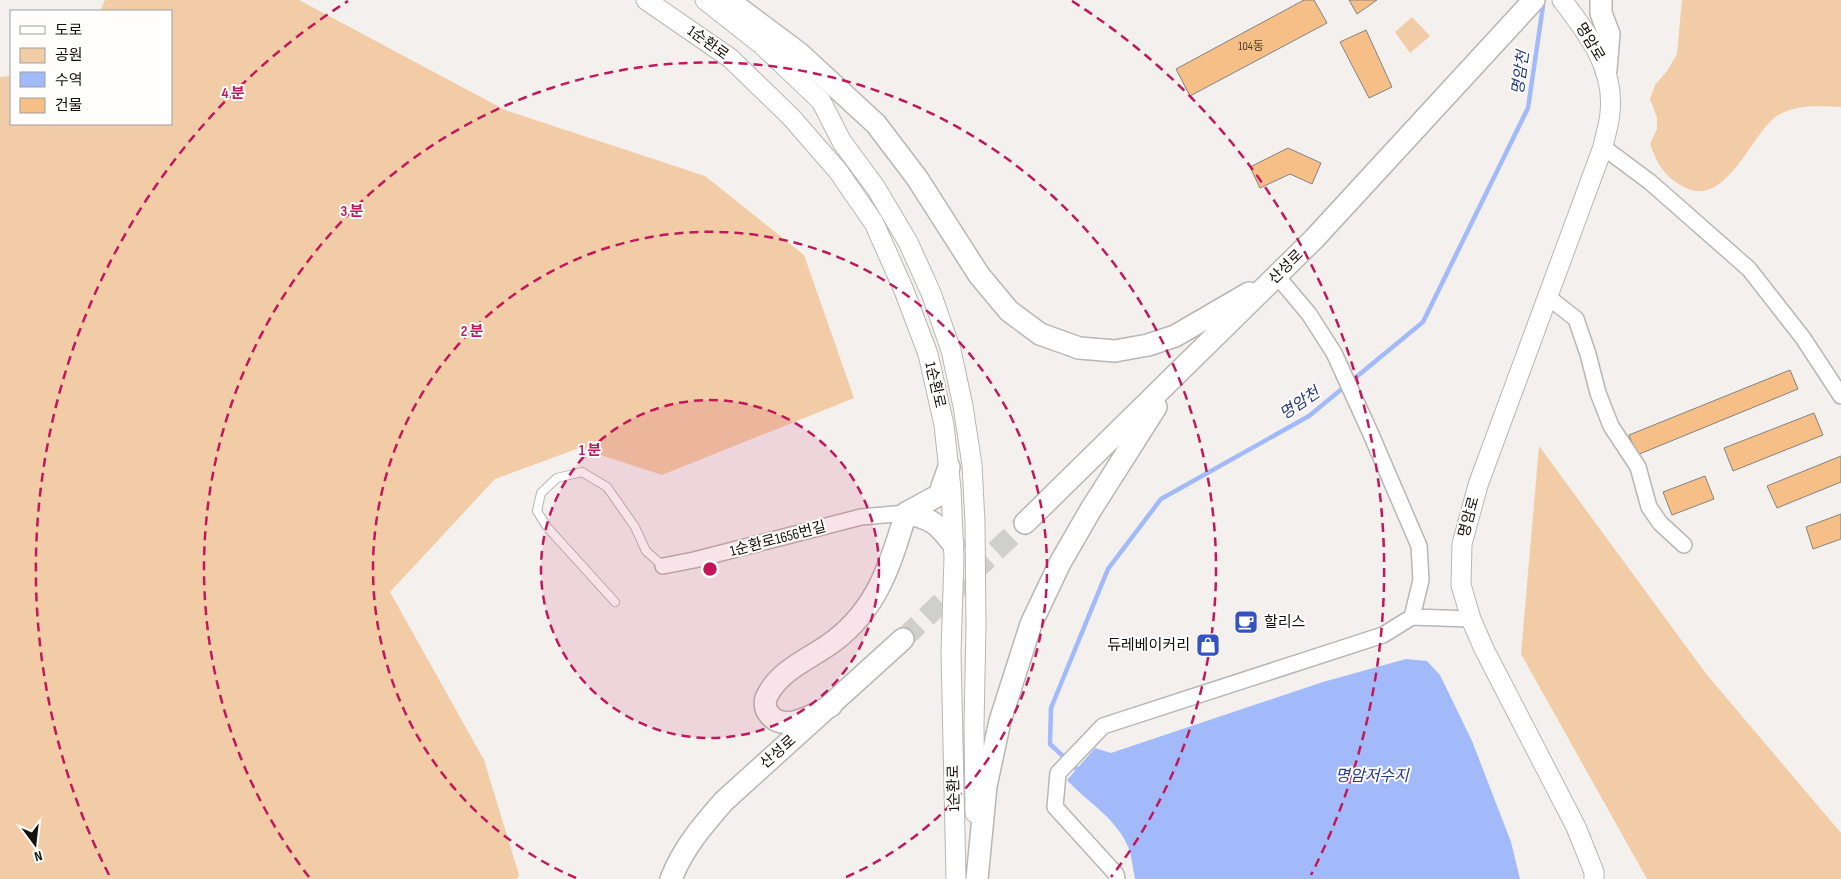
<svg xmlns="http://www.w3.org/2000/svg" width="1841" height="879" font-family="'Sofia Sans Condensed','Noto Sans KR',sans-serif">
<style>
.green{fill:#f2cca7}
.water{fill:#a2bafa}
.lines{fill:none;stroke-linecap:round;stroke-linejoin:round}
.stream{stroke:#a2bafa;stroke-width:4.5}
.building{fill:#f6bf88;stroke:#85827f}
.secondary-tunnel{stroke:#d1cfcc;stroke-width:21;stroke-dasharray:21 11;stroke-linecap:butt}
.service-casing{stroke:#b9b6b3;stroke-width:10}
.minor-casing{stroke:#b9b6b3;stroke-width:18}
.tertiary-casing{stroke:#b9b6b3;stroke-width:21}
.secondary-casing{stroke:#b9b6b3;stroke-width:24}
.service{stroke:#fff;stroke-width:8}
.minor{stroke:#fff;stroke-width:15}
.tertiary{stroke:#fff;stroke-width:19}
.secondary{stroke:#fff;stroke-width:21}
.ring{fill:none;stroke:#c2185b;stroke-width:2.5;stroke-dasharray:9 6}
.labels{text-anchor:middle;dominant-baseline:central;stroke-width:4;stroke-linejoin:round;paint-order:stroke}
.number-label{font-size:12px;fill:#4b3c2e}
.street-label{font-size:15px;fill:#121110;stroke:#fffefc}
.poi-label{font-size:15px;fill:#121110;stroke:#fffefc;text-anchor:start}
.water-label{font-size:16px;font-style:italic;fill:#253a82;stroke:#fffefc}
.centre{fill:#c2185b;stroke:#fffefc;stroke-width:2.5}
.ring-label{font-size:15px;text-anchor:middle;font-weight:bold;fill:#c2185b;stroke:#fffefc;stroke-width:4;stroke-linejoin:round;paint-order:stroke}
</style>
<rect width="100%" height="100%" fill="#f3f0ed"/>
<path class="green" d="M105,0h194l206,110 200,66 99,79 50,143 -192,77 -83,-27 -84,31 -105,113 94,168 35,115 -2,4h-517v-802l11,-1v48h160v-113h-71z
M1682,0h159v107c-22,-1 -49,-3 -67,11 -25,21 -50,93 -92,68 -18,-10 -25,-23 -32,-42l7,-15v-11l-7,-19 5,-14 12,-14 10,-17z
M1412,17l18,19 -20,17 -15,-21z
M1539,446l168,229 134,158v46h-194l-126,-225z"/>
<path class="water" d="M1406,659l21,2 13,14 32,66 39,101 9,37h-385c-2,-10 -3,-21 -6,-30 -12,-31 -41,-46 -62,-69l28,-32 16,5 212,-71z"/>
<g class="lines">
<path class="stream" d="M1080,772l-30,-28 1,-36 57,-139 53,-70 148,-83 114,-94 105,-214 15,-102"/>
</g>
<path class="building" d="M1304,0h10l13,23 -137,73 -14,-27z
M1349,0h28l-20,14z
M1366,30l26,57 -23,11 -29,-56z
M1288,148l33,15 -9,21 -22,-10 -30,14 -10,-21z
M1790,370l8,19 -161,66 -8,-20z
M1814,413l9,22 -90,36 -9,-23z
M1841,456v26l-64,26 -10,-22z
M1705,476l9,23 -42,16 -9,-23z
M1841,514v25l-28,10 -7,-22z"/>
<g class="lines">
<path class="secondary-tunnel" d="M903,639l122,-116"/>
<g class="service-casing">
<path id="service" d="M615,602l-68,-75 -10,-16 4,-18 16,-15 25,-6 25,15 28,40 11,24 17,15"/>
</g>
<g class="minor-casing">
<path id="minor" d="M1603,147l47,35 99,87 54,69 38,58
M1277,276l32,38 25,39 36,79 49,114 2,34 -9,37 59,2
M1548,297l28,22 12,35 10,39 13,33 27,41 11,40 11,16 24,22
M663,566l31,-6 167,-43 45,-4
M1117,879l-1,-5 -61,-67 3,-34 45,-47 280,-91 29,-18"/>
</g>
<g class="tertiary-casing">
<path id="tertiary" d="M646,0l84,58 61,59 47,54 36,52 29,65 25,66 16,71 7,64 3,69 -3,94 5,227
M705,0l57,45 59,56 21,41 34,46 32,54 23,51 20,57 12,56 9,59 3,57 1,104 -2,99 1,88
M1562,0c26,34 53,68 48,113 -1,12 -5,23 -7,34l-125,338 -16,59 -1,41 10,34 13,30 92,178 18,45v7"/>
</g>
<g class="secondary-casing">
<path id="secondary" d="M718,0l22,9 59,44 77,71 41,54 62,97 30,36 31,23 39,14 36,3 33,-6 27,-9 74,-43
M1601,0v13l8,21 -3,36
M906,513c26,6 31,10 47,31
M1025,523l289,-284 220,-239
M831,706c-17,8 -47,28 -62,8 -4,-5 -5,-13 -2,-18 13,-27 45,-38 67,-55 44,-33 57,-79 72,-128l33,-18 10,-28
M671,879c12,-31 32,-54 53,-78l179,-162
M977,879l9,-93 14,-65 31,-97 29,-61 30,-52 66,-104"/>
</g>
<use href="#service" class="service"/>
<use href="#minor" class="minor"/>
<use href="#tertiary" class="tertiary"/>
<use href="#secondary" class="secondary"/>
</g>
<circle cx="710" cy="569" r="169" fill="#c2185b" fill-opacity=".12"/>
<g class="ring">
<circle cx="710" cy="569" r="169"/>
<path d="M576 878A337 337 0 1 1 844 878"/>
<path d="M309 877A506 506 0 1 1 1111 877"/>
<path d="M109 875A674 674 0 0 1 348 1M1072 1A674 674 0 0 1 1311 875"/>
</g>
<defs>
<g id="cafe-square" transform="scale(1.25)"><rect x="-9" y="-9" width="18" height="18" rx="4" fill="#3552c3" stroke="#fffefc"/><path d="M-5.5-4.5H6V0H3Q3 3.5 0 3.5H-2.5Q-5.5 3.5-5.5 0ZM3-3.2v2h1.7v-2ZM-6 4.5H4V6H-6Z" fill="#fff"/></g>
<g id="shop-square" transform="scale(1.25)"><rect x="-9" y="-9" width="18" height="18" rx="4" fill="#3552c3" stroke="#fffefc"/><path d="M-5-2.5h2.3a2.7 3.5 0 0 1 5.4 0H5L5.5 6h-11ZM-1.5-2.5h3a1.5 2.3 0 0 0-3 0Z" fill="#fff"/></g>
</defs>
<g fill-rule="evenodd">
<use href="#cafe-square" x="1246" y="622"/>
<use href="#shop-square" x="1208" y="645"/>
</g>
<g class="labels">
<g class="number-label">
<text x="1251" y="46">104동</text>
</g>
<g class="street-label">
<text transform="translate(1590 42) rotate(59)">명암로</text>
<text transform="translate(708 43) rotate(36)">1순환로</text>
<text transform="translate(1286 267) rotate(-45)">산성로</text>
<text transform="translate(935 385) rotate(77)">1순환로</text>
<text transform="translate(1469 517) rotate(-75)">명암로</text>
<text transform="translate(778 539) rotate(-15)">1순환로1656번길</text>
<text transform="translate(778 752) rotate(-41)">산성로</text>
<text transform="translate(954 788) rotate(-91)">1순환로</text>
</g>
<g class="poi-label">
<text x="1264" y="622">할리스</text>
<text x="1190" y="645" text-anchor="end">듀레베이커리</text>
</g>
<g class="water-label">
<text transform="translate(1521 73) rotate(-82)">명암천</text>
<text transform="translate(1300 404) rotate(-34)">명암천</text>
<text x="1372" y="776">명암저수지</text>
</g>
</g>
<circle cx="710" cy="569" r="8" class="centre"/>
<g class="ring-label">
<text x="233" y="98">4 분</text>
<text x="352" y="216">3 분</text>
<text x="472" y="336">2 분</text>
<text x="590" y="455">1 분</text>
</g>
<rect x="10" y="10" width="162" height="115" fill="#fffefc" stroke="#a09f9e"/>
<rect x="20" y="26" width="25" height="8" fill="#ffffff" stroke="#a09f9e"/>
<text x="55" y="35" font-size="15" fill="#121110">도로</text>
<rect x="20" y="48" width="25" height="15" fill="#f2cca7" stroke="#a09f9e"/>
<text x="55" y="60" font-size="15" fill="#121110">공원</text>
<rect x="20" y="72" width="25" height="15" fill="#a2bafa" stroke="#a09f9e"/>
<text x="55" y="85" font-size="15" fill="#121110">수역</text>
<rect x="20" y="98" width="25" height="15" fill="#f6bf88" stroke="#a09f9e"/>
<text x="55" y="110" font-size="15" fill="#121110">건물</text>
<g transform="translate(35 844) rotate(165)" stroke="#fffefc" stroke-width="4" paint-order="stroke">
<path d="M0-4L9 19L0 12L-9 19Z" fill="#121110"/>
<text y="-8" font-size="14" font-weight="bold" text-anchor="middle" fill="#121110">N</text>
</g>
</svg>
